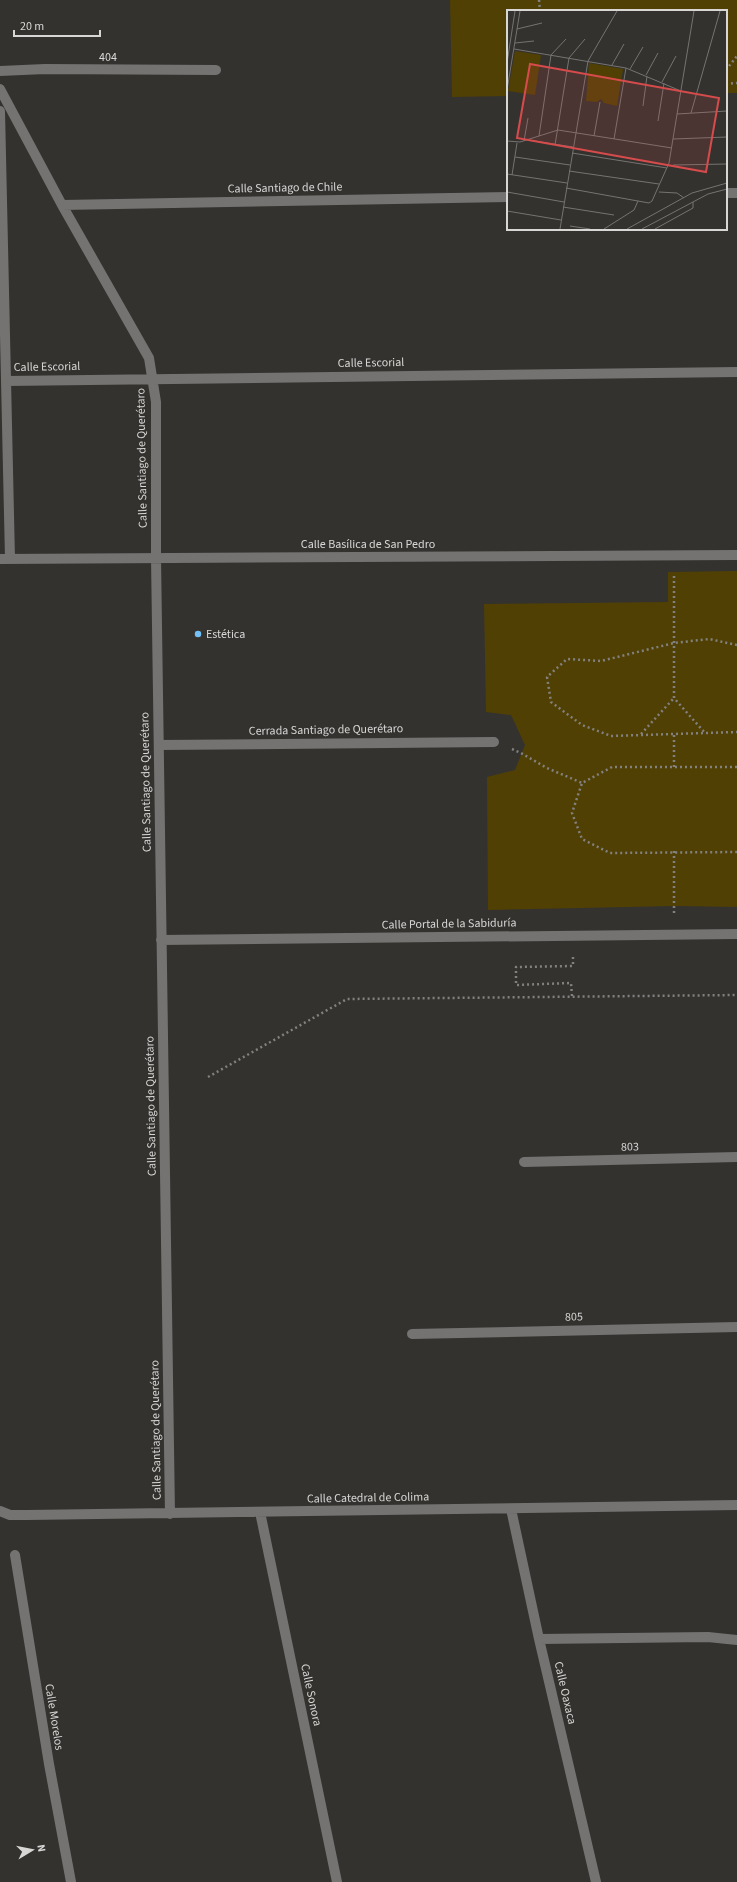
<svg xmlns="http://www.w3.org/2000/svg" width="737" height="1882" font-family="'Source Sans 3',sans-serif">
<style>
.green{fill:#514004}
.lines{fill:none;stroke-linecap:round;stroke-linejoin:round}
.path{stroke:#82817f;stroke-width:2.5;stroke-dasharray:2 3;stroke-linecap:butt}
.minor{stroke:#747372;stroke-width:10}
.poi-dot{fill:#74c0f6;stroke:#33322f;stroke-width:1.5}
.labels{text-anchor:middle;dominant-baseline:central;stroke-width:3;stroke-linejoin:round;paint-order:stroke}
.street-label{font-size:12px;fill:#d8d7d6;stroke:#33322f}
.poi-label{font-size:12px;fill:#d8d7d6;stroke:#33322f;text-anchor:start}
.inset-road{fill:none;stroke:#757472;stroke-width:1}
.view{fill:#d64b4b;fill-opacity:0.15;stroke:#d64b4b;stroke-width:2}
.inset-edge{fill:none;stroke:#d8d7d6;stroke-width:2}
</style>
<rect width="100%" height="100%" fill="#33322f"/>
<path class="green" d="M450,0h287v93h-11v-82h-218v85l-56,1z
M737,571v336l-62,-1 -187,4 -1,-133 28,-7 10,-25 -14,-30 -25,-3 -2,-108 184,-2v-30z"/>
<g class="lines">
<path class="path" d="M539,0l1,11
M726,70l11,-14
M726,84l11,-1
M674,576v122l31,35
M737,645l-28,-6 -35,4 -73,18 -34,-2 -20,18 4,25 31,23 29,11 126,-4
M641,734l33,-36
M512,749l9,4 26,15 35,15
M674,767v-32
M737,767h-125l-30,16 -10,30 10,26 28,14 127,-1
M674,851v65
M572,996l-1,-13 -55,2v-18l57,-1v-10
M208,1077l139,-78 390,-4"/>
<path class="minor" d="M0,71l45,-2 171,1
M0,89l62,116 87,153 7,44v156l14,956
M0,111l10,448
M726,193h11
M62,205l446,-8
M6,381l731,-9
M0,559l737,-4
M159,745l335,-3
M161,940l576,-6
M524,1162l213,-5
M412,1334l325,-7
M511,1509l28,130 57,243
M0,1511l10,4h17l710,-10
M260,1512l77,370
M15,1555l34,209 22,118
M539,1639l169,-2 29,3"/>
</g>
<circle class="poi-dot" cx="198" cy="634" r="4"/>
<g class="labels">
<g class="street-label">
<text x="108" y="57">404</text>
<text transform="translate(285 188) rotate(-1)">Calle Santiago de Chile</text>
<text transform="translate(371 363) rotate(-1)">Calle Escorial</text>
<text transform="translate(47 367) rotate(-1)">Calle Escorial</text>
<text transform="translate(142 458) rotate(-91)">Calle Santiago de Querétaro</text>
<text x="368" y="544">Calle Basílica de San Pedro</text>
<text transform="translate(326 730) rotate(-1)">Cerrada Santiago de Querétaro</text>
<text transform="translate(146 782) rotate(-91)">Calle Santiago de Querétaro</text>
<text transform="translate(449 924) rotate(-1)">Calle Portal de la Sabiduría</text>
<text transform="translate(151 1106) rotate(-91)">Calle Santiago de Querétaro</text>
<text transform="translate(630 1147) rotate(-1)">803</text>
<text transform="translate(574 1317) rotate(-1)">805</text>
<text transform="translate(156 1430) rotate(-91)">Calle Santiago de Querétaro</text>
<text transform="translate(368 1498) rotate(-1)">Calle Catedral de Colima</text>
<text transform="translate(565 1693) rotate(77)">Calle Oaxaca</text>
<text transform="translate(311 1695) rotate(78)">Calle Sonora</text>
<text transform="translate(54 1717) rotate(81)">Calle Morelos</text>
</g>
<g class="poi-label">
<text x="206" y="634">Estética</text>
</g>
</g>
<g transform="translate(507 10)">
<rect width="220" height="220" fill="#33322f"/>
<path d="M8,41l26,4 -6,40 -27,-4zM82,53l34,6 -6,37 -13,-3 -3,-4 -4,3 -11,-1z" fill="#514004"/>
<path class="inset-road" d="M10,19l25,-6M8,33l19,-2M7,39l112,19 55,23M0,53l8,-52M105,55l12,-21M123,59l13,-22M139,65l12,-22M155,72l14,-26M0,80l13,-79M136,96l4,-30M184,103l29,-102M170,104l50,-3M151,111l6,-38M32,126l12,-81 15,-16M87,126l6,-34M107,129l12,-71M166,129l54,-2M21,130l45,7M0,131l13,1 38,-12 114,18M17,131l4,-23M48,135l14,-87 16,-19M65,143l95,15M8,147l55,8M166,155l54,-1M62,161l90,13M0,164l60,9M5,165l5,-32M59,178l83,15 3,-2 17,-38 25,-152M0,182l57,10M152,182l18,1 7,5M56,197l51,8M0,201l54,9M63,216l20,3M53,219l28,-168 29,-50M97,219l30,-19 4,-9M120,219l65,-36 35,-10M135,219l66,-35 19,-5M148,219l38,-21v-6"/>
<path class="view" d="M23,54l189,34 -13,74 -189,-34z"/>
<rect width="220" height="220" class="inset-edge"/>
</g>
<g transform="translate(32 1850) rotate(80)" stroke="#33322f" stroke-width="3" paint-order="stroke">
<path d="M0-3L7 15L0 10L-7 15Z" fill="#d8d7d6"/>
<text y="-6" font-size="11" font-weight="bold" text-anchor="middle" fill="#d8d7d6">N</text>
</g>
<path d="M14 30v6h86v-6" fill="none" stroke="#d8d7d6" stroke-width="2"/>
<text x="20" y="30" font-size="12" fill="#d8d7d6" stroke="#33322f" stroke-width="3" paint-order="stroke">20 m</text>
</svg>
